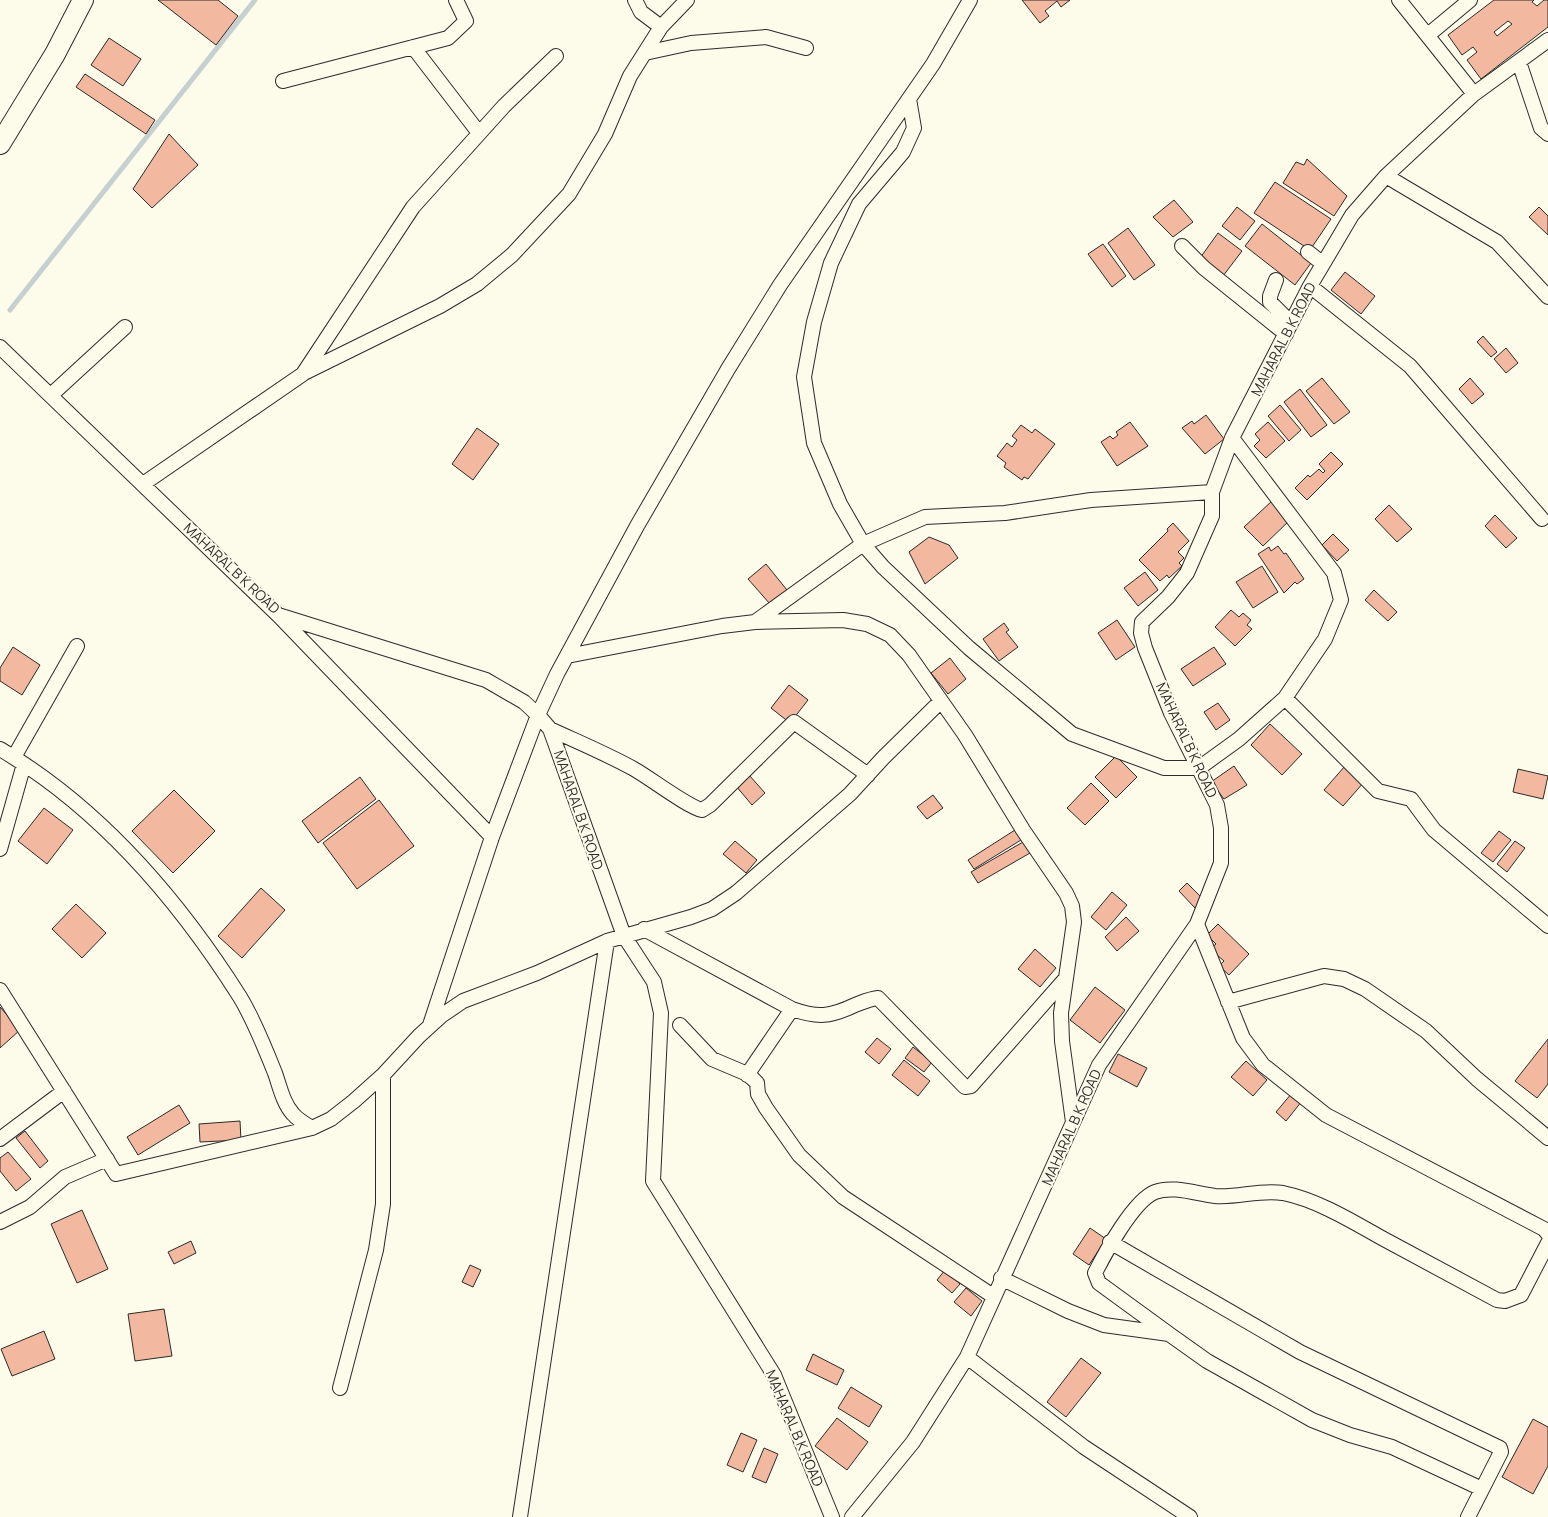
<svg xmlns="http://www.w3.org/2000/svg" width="1548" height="1517" font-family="Manrope,sans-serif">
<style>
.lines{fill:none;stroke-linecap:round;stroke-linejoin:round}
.stream{stroke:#c7d0d0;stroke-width:5}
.building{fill:#f2b8a0;stroke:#2b2b2b;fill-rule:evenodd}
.street-casing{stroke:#2b2b2b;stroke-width:16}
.secondary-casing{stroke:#2b2b2b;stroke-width:22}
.street{stroke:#fdfbea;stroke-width:14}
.secondary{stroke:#fdfbea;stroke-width:20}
.labels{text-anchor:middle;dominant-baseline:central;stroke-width:4;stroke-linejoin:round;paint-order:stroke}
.street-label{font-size:14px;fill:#2b2b2b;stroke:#fdfbea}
</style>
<rect width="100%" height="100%" fill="#fdfbea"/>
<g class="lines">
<path class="stream" d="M10,310l245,-310"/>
</g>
<path class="building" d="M158,0h60l20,16 -22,29z
M1022,0h48l-9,7 -4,-6 -12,10 4,5 -9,7z
M1494,0h40l-2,2 5,4 7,-6h4v27l-67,52 -14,-19 10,-8 -4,-5 -11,8 -14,-20zM1508,21l4,3 -15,12 -3,-4z
M109,38l32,21 -18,27 -32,-21z
M85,74l70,46 -9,14 -70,-47z
M169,134l29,31 -46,43 -19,-19z
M1307,159l40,37 -13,20 -51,-33 13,-21 8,3z
M1275,182l56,37 -21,31 -56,-37z
M1174,200l19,22 -20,15 -20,-20z
M1237,207l18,14 -15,19 -18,-14z
M1539,207l9,9v19l-19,-18z
M1262,224l49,39 -16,22 -50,-39z
M1128,228l27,37 -21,15 -26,-37z
M1218,233l24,18 -19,25 -23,-18z
M1103,244l23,32 -14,11 -24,-33z
M1345,272l30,24 -14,18 -30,-24z
M1483,336l14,16 -6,5 -14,-15z
M1506,348l12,15 -12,10 -12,-14z
M1322,378l28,34 -16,12 -28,-33z
M1470,378l14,16 -12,10 -13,-15z
M1300,389l27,36 -16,12 -27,-35z
M1280,405l21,25 -12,11 -21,-25z
M1206,415l18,24 -19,15 -23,-26 10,-7 2,3z
M1130,422l18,24 -31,20 -16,-24 9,-6 3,3 5,-4 -2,-3z
M1268,422l17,19 -19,17 -12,-12 6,-6 -5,-6z
M1021,425l11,8 3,-4 20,15 -27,35 -4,-2 -2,3 -18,-13 2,-4 -9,-7 10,-13 5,4 5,-7 -5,-4z
M477,428l22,16 -26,36 -21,-16z
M1331,452l12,12 -36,36 -12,-12 13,-13 2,2 9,-8 4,4 2,-2 -6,-7z
M1272,501l18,19 -27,26 -19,-19z
M1389,505l23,24 -15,13 -22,-23z
M1495,515l22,23 -11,10 -21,-22z
M1173,523l16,18 -11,11 6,6 -5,5 3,3 -13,12 -2,-3 -7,6 -21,-21 29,-29 -1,-2z
M1333,534l16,16 -12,11 -15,-16z
M929,537l20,8 9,13 -33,26 -16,-32z
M1278,546l6,8 2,-1 18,26 -7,5 -2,-2 -11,11 -26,-39 11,-7 2,4z
M766,564l21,26 -17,14 -22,-25z
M1262,566l16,26 -25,16 -17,-26z
M1145,572l13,18 -20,16 -14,-18z
M1374,590l23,22 -9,9 -23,-21z
M1231,610l8,7 4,-4 8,7 -4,5 5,4 -17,17 -20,-19z
M1117,620l18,27 -19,13 -18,-27z
M1004,623l5,7 -3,2 12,15 -19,14 -16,-22z
M13,647l27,18 -18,30 -22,-14v-13z
M1214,647l12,17 -33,22 -12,-17z
M950,658l16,21 -18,15 -17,-21z
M789,685l19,15 -18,23 -19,-15z
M1218,703l12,17 -14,10 -12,-18z
M1270,724l32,30 -20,21 -31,-30z
M1116,756l21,21 -21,21 -21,-21z
M1234,766l13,19 -23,14 -13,-17z
M1345,766l19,16 -21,24 -19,-16z
M1518,769l30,7 -5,23 -30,-7z
M749,775l16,18 -13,12 -16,-19z
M360,777l16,22 -58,44 -16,-22z
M1091,783l18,18 -24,24 -18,-17z
M174,790l41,41 -42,42 -41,-42z
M933,795l10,13 -16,11 -10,-12z
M379,800l35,46 -57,43 -34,-46z
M44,808l29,22 -26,34 -29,-23z
M1015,830l6,10 -47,29 -6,-9z
M1499,831l12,9 -18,22 -12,-9z
M735,841l22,19 -11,13 -23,-19z
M1515,841l10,7 -18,24 -10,-8z
M1023,842l7,11 -52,30 -7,-11z
M1187,883l16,16 -8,9 -16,-17z
M261,888l24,22 -43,48 -24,-22z
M1112,892l15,13 -21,25 -15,-13z
M76,904l30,29 -24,25 -30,-29z
M1126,917l13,14 -22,20 -12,-14z
M1218,924l31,30 -20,21 -10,-9 5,-5 -14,-12 6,-5 -9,-9z
M1035,949l21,19 -16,19 -22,-18z
M1095,987l30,23 -25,33 -30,-23z
M0,1007l20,23 -20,18z
M877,1038l14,11 -12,15 -14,-12z
M1548,1039v45l-11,14 -22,-17z
M913,1047l19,15 -8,10 -19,-14z
M1118,1054l29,14 -10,19 -28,-15z
M904,1060l26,21 -12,15 -26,-21z
M1246,1061l21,19 -14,16 -22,-19z
M1292,1093l10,8 -16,20 -10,-9z
M179,1105l11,18 -52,32 -11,-18z
M240,1121l1,19 -41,2 -1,-18z
M25,1131l23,30 -8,7 -24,-30z
M8,1152l23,27 -15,12 -16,-20v-13z
M82,1210l26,59 -31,14 -26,-59z
M1090,1228l16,11 -17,26 -16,-11z
M191,1241l5,12 -22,11 -6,-12z
M470,1265l11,5 -8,17 -11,-5z
M945,1270l15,14 -8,9 -15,-13z
M966,1288l16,13 -11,15 -17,-14z
M164,1309l8,47 -37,5 -7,-47z
M44,1331l11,28 -43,17 -11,-27z
M813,1354l31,16 -7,15 -31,-15z
M1081,1358l20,15 -35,44 -19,-15z
M851,1387l31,19 -13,21 -31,-19z
M837,1418l31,24 -21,28 -32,-24z
M1533,1419l15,8v39l-15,28 -31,-17z
M741,1433l16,7 -14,32 -16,-7z
M764,1448l14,6 -12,29 -14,-6z"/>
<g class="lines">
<g class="street-casing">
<path id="street" d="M635,0l6,12 20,15
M1399,0l75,94
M1428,35l42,-35
M413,47l66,86
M645,53l46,-10 75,-6 40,11
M1519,62l22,66 7,6
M283,81l165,-43 18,-17 -10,-21
M909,99l5,29 -11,24 -44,52 -28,59 -17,59 -10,55 10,66 26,61 23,40 20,23 86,81 103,86 92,34h35l40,-29 46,-41 93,93 33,8 23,31 114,96
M1386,176l111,66 51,55
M1182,246l22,22 82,66
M1308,252l14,11
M1276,280l-6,16v6l21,21
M1310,286l100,80 132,153
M0,347l278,268 208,65 38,22 14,13 12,14 4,11 70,196 30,46 7,31 -8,168 121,194 58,142
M306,372l134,-66 37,-22 35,-29 57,-61 36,-60 25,-58 31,-49 26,-27
M51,395l74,-68
M1232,438l102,135 7,27 -16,39 -40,59
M143,484l160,-110 110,-167 91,-101 52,-50
M279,616l213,221
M755,622l108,-78 62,-27 80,-4 86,-13 121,-8
M567,656l155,-30 33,-4 88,-2 24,4 23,11 19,20 56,80 58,95 43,63 6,13 2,16 -13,91 1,28 11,81
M550,729c28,13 57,25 84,40 16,9 54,38 68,41l8,-5 84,-83 74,53
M0,749c100,59 178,150 240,248 14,23 25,51 35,76 5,14 8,30 18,41 5,6 12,10 19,14
M14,757l63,-111
M0,849l24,-85
M1197,924l46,114 20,27 63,50 218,114 4,5
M644,929l148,80c26,9 38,8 63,-4 8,-3 14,-6 23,-7l87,89 6,-1 95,-108
M0,990l116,184 196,-46 19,-9 23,-18 29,-26 36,-39 22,-20 22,-15 74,-28 70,-32 84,-24 21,-8 24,-16 114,-99 33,-36 58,-57
M1228,1002l96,-26 20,3 21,10 61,42 51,48 71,59
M430,1025l62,-188 46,-122 19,-41 80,-148 91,-157 52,-84 153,-221 37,-64
M680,1025l32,34 33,14 7,5 5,5 1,11 8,14 33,47 44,42 150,99
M747,1075l45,-66
M0,1139l64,-48
M0,1222l30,-15 35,-30 42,-18
M1110,1242l190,110 200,96 1,4 -33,65
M1001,1278l67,33 36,14 65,9 38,27 105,59 38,15 42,12 90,42
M1169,1334l-70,-51 -4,-10c10,-20 39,-73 60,-81 18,-7 42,2 60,4 23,2 45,-7 68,-3 34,7 67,27 97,44 39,21 78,42 117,63l8,1 16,-6 27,-52
M967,1357l117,90 106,70
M340,1388l36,-138 7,-46v-129
M520,1517l87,-576
M852,1517l61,-75 54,-85 132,-292 98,-141 24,-61v-35l-4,-23 -46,-92 -26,-65 -4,-15 1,-11 26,-25 19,-24 25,-57v-24l20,-54 78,-152 42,-71 34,-39 88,-82 74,-54"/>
</g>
<g class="secondary-casing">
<path id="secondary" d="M0,144l55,-90 28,-54"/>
</g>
<use href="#street" class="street"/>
<use href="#secondary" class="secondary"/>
</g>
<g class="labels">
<g class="street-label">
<text transform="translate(1283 339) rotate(-63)">MAHARAL B K ROAD</text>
<text transform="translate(232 568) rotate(43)">MAHARAL B K ROAD</text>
<text transform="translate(1187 740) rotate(65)">MAHARAL B K ROAD</text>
<text transform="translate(579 810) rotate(71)">MAHARAL B K ROAD</text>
<text transform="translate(1071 1127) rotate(-66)">MAHARAL B K ROAD</text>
<text transform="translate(795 1428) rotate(67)">MAHARAL B K ROAD</text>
</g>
</g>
</svg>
